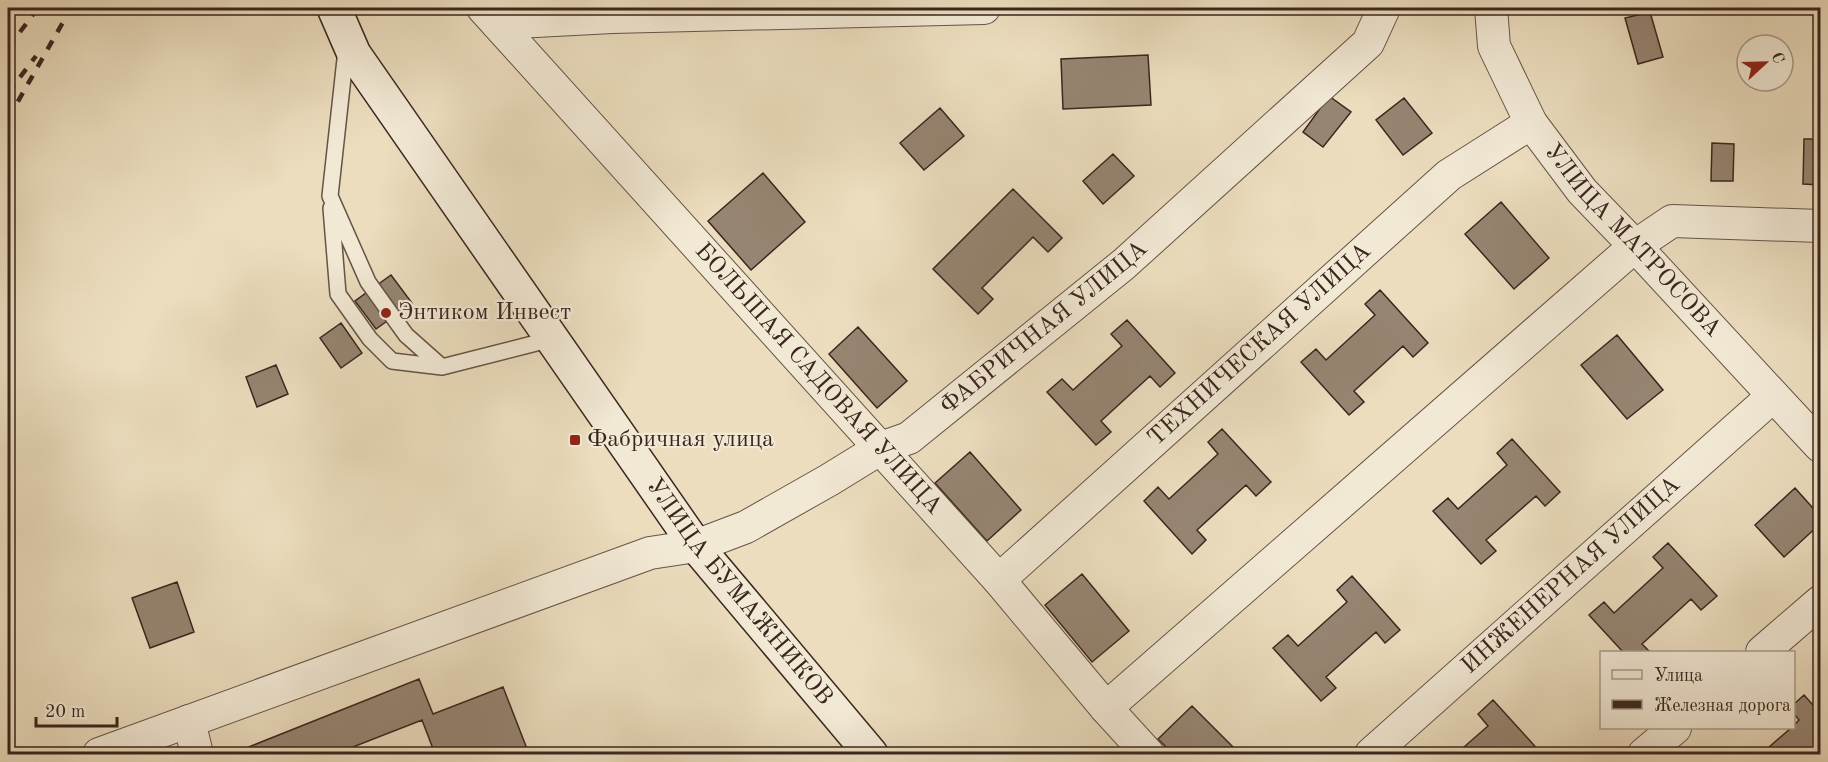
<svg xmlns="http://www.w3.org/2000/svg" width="1828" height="762" font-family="'Old Standard TT',serif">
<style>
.building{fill:#968572;stroke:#3a261f;stroke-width:1.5}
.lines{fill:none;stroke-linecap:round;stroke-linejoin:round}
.service-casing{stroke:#665447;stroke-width:18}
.minor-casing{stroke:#665447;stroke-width:34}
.secondary-casing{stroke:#3a261f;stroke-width:36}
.service{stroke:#f2e9d5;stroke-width:15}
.minor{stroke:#f2e9d5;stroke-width:32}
.secondary{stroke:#f2e9d5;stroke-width:33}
.rail{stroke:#3a261f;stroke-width:4.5;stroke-dasharray:10 10;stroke-linecap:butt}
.poi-dot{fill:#8f2418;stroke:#f2e9d5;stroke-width:2}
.labels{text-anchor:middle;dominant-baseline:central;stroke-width:4.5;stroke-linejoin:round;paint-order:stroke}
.street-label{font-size:24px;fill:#3a261f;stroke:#f2e9d5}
.poi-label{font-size:24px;fill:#3a261f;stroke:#f2e9d5;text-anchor:start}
</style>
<rect width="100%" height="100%" fill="#ebddbe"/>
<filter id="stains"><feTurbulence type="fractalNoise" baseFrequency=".00333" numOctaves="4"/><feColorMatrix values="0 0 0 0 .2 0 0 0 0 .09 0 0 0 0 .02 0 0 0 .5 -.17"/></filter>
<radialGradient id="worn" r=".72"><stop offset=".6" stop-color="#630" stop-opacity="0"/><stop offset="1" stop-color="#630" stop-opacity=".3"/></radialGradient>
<path class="building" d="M1650,12l13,45 -25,7 -13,-46z
M1148,55l3,50 -88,4 -2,-50z
M1329,96l22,16 -28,35 -20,-15z
M1404,98l28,35 -29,22 -27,-35z
M940,108l24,28 -40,34 -24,-27z
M1804,139h16v46l-17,-1z
M1712,143l22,1 -1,37h-22z
M1113,154l21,22 -31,28 -20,-23z
M763,173l42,49 -54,48 -43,-49z
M1013,189l49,49 -14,14 -15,-15 -51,51 11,11 -15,15 -45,-45z
M1501,202l48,56 -35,31 -49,-55z
M391,275l21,28 -36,26 -21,-28z
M1380,290l48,53 -15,14 -10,-11 -49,45 10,11 -15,13 -48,-53 15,-13 10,11 49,-45 -10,-11z
M1127,320l48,53 -15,14 -10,-11 -49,45 10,11 -15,13 -49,-53 15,-13 11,11 49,-44 -11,-12z
M341,323l21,30 -21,15 -21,-30z
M858,327l49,54 -30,27 -48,-54z
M1617,335l46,55 -36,29 -46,-54z
M276,365l12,29 -31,13 -11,-30z
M1222,429l49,53 -15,14 -10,-11 -49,45 9,10 -14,14 -48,-53 14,-14 11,12 49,-45 -10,-12z
M1512,439l48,53 -15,14 -9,-10 -50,44 10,11 -15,13 -48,-53 15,-13 10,11 49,-44 -10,-12z
M970,452l51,58 -34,31 -52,-58z
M1795,488l25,28v8l-36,33 -29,-32z
M1668,543l49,53 -16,14 -10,-11 -49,45 8,8h-27l-34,-37 15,-13 10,11 49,-45 -10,-11z
M1082,574l47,57 -37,31 -47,-57z
M1352,576l48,54 -15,13 -9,-11 -50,45 10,11 -15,13 -48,-53 15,-13 10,11 49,-44 -10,-12z
M177,582l17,50 -44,16 -18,-50z
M419,679l14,35 70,-27 26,67h-94l-13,-34 -87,34h-104z
M1804,695l16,18v41h-59l30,-26h3v-3l5,-5 -5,-6v-10z
M1493,700l48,53 -1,1h-84l32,-28 -10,-12z
M1192,706l48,48h-67l-15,-15z"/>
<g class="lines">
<g class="service-casing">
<path id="service" d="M346,50l-16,146 38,86 38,53 36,32 110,-28
M331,208l7,86 32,45 22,22 50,6"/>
</g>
<g class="minor-casing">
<g id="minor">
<path id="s1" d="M483,8l516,572 107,128 42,46"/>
<path id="s2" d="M1491,8l3,38 37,77 51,68 53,55 185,200"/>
<path d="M497,23l115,-6 372,-9"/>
<path id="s3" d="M999,580l450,-405 82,-52"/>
<path d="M1762,652l58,-50"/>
<path d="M1106,708l529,-462 37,-25 148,5"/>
<path d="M189,721l8,33"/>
<path id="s4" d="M99,754l551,-201 46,-7 50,-19 83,-47 52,-32 28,-10 215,-174 244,-221 16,-35"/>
<path id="s5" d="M1371,754l402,-358"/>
<path d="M1644,754l31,-26"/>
</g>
</g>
<g class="secondary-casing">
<g id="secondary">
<path id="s6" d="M334,8l20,46 342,492 175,208"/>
</g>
</g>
<use href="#service" class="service"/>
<use href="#minor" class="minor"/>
<use href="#secondary" class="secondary"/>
<path class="rail" d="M8,48l30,-40
M8,93l28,-37
M8,119l63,-111"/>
</g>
<g class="poi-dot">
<circle cx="386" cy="313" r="6"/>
<rect x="569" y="434" width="12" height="12" rx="3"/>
</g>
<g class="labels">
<g class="street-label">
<text stroke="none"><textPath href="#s2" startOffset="279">УЛИЦА МАТРОСОВА</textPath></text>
<text stroke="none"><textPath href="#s4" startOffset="1047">ФАБРИЧНАЯ УЛИЦА</textPath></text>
<text stroke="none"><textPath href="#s3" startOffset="351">ТЕХНИЧЕСКАЯ УЛИЦА</textPath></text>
<text stroke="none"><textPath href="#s1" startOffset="500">БОЛЬШАЯ САДОВАЯ УЛИЦА</textPath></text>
<text stroke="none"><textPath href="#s5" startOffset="268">ИНЖЕНЕРНАЯ УЛИЦА</textPath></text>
<text stroke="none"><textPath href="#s6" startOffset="712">УЛИЦА БУМАЖНИКОВ</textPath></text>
</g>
<g class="poi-label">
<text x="398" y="313">Энтиком Инвест</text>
<text x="587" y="440">Фабричная улица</text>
</g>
</g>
<rect width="1828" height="762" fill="none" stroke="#ebddbe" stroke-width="30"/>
<rect x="9" y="9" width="1810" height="744" fill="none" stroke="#3a261f" stroke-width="3"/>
<rect x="15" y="15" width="1798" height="732" fill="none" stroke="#3a261f" stroke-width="1.5"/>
<rect x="1600" y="651" width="195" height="78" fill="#f2e9d5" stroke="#a89b8c" stroke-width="1.5"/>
<rect x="1612" y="670" width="30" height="9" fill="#f2e9d5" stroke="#a89b8c" stroke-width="1.5"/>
<text x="1654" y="681" font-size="18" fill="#3a261f">Улица</text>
<rect x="1612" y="700" width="30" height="9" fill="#3a261f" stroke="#a89b8c" stroke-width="1.5"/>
<text x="1654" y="711" font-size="18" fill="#3a261f">Железная дорога</text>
<g transform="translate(1765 63) rotate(68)"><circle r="28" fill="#f2e9d5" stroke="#a89b8c" stroke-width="1.5"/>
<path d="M0-4.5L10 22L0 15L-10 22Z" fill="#8f2418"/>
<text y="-9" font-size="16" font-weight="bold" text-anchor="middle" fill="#3a261f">С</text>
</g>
<path d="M36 717v9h81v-9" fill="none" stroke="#3a261f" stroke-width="3"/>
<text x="45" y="717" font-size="18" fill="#3a261f" stroke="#f2e9d5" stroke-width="4.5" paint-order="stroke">20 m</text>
<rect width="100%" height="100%" filter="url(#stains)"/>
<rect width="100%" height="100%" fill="url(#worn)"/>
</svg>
